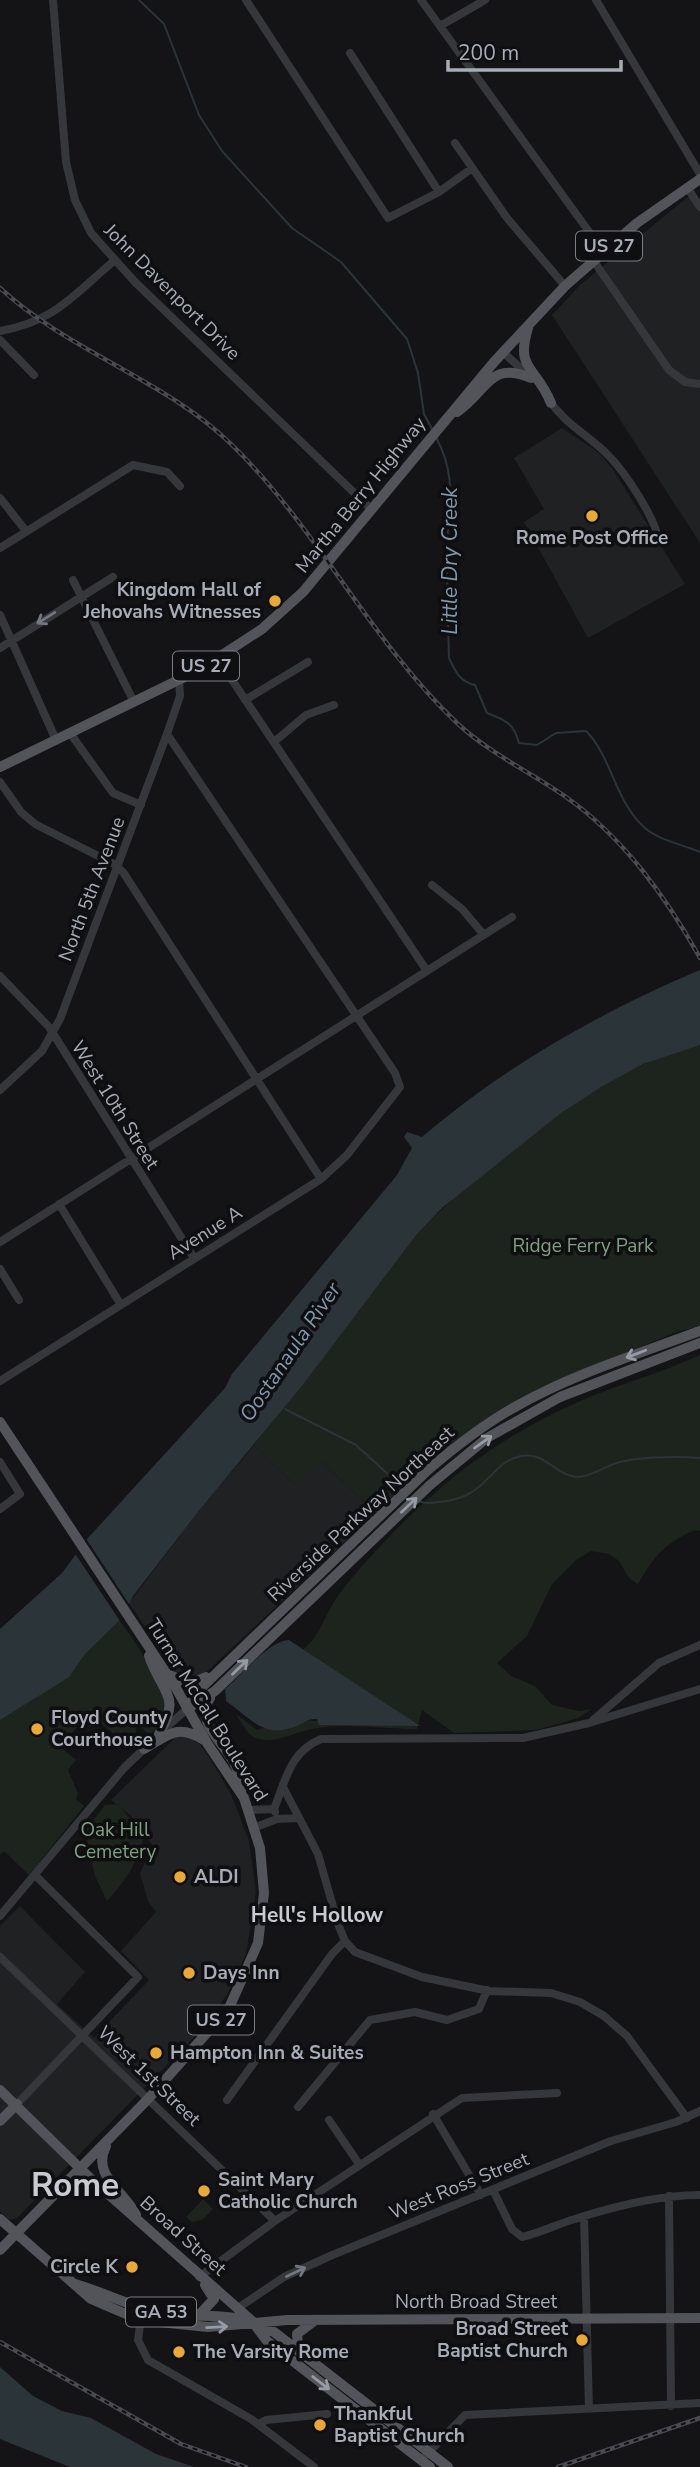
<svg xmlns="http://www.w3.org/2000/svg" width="700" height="2467" font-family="'Nunito Sans',sans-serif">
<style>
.built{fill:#202123}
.green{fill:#1d241d}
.water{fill:#2b3439}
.pier{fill:#141416}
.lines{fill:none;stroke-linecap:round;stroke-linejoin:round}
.stream{stroke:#2b3439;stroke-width:2}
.minor{stroke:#36373b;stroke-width:8}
.major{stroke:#52545a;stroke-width:10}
.rail-casing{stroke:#494b50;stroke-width:4.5}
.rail{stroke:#0f0f11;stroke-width:2;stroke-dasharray:5;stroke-linecap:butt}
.oneway{stroke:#74777f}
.oneway2{stroke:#969aa4}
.poi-dot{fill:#e9a83a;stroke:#0f0f11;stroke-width:2.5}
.labels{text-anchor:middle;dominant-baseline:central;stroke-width:7;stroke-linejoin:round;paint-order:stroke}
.shield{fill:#0f0f11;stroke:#797d84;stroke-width:2}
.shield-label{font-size:18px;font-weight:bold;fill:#a7acb6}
.street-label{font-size:19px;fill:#a7acb6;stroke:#0f0f11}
.poi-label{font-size:19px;font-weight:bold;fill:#a7acb6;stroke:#0f0f11;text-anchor:start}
.park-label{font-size:19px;fill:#7fa080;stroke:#0f0f11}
.water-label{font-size:21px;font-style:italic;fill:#7f9aaf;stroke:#0f0f11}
.neighbourhood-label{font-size:21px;font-weight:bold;fill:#c8cbd2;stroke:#0f0f11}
.town-label{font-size:33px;font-weight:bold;fill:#c8cbd2;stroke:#0f0f11}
</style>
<rect width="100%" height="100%" fill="#141416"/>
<path class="built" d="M689,196l11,16v331l-148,-228 28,-30z
M562,428l37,25 13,15 73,116 -97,54 -64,-116 20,-13 -30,-51z
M254,1445l41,40 25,-25 56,53 -175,164 -6,3 -17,-4 -49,-73 69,-91z
M179,1734l15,3 13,17 24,40 18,47 7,51 -10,62 -18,39 -23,33 -188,192 -8,2 -9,-9v-285l20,-20 65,66 -28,32 37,34 55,-58 -28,-29 35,-39 -8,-11 -8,-27 12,-29 -22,-30 -19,-15z"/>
<path class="green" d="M700,1045v282l-21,4 -115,47 -146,97 -2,-2 -40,40 -55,-52 -26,24 -41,-40 163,-211c63,-65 193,-172 283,-189z
M700,1355v176l-5,-1c-29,12 -42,27 -57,54l-9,-6 -10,-17 -10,-7 -18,-3 -15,9 -24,24 -25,52 -30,27 14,13 24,10 17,19 27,6 13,-2 -14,9 -41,12 -83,3 -32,-23 -5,19c-37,0 -78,-8 -113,2 -15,4 -32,13 -48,7 -9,-3 -15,-16 -20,-24l21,16 33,-10 32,1 -29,-66c27,-12 29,-36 44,-58 24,-33 68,-78 99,-105 44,-39 95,-70 149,-93 38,-16 78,-27 115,-44z
M102,1595l35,50 32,56 -6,22 -14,12 -12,-12 -3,17 -6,6 -39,-33 -29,34 16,13 -8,10 10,24 -2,5 8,7 -55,69 -25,-24 -4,4v-162z
M118,1804l26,32c-7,28 -18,44 -37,65l-12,-25 -10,-45 20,-26z
M203,2199l10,10 -11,11 -10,2 -6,-5z"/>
<path class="water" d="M700,970v75l-57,19 -42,23 -40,26 -119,95 -25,26 -116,153 -103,125 -65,84 -11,22 -37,36 -16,23 -69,43v-91l62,-56 26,-35 137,-150 7,-14 165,-199 15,-27 -8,-11 3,-5 15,5c82,-70 178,-125 278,-167z
M289,1640l131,86 -101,-1 -2,-6c-11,-1 -15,6 -26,9 -29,10 -45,-14 -65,-27l-1,-12c16,-13 43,-48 64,-49z
M0,2367l33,29 29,15 29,7 65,36 38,13h-124l-70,-28z"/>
<path class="pier" d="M85,1537l46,70 -9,17 -48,-72z"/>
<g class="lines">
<path class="stream" d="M139,0l25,24 35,91 23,36 70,77 49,34 66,77 11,34 6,41 8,15
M436,437c23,43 11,72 11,117 0,35 1,69 2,104 6,13 11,24 26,27l12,28c19,7 27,11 32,30l18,2 19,-12 30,-2c26,26 29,71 59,97 13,12 39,17 55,24
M285,1409l71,36 47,43
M418,1501c8,3 13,2 21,1 50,-4 49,-39 82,-46 25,-5 36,22 58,21 12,-1 20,-7 30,-11 20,-10 69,-10 91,-8"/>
<path class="minor" d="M53,0l13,162 9,38 16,33 44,49 237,228
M246,0l142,218 51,-26 32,-23
M421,0l182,251
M596,0l104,174
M440,26l45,-26
M350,53l89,139
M455,143l52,75 58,68
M687,187l13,20
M593,260l76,110 16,12 15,2
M0,331c56,-10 73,-36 114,-70
M0,340l34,35
M503,352l26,24
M548,399c20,28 38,34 60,56 17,17 49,65 51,88
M0,498l26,33
M0,548l133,-83 34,7 13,14
M73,580l61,122
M0,615l56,125
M0,648l113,-71
M218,659l209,312
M245,700l63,-38
M70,733l43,60 28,12
M274,742l32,-27 28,-10
M0,782l21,30 14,12 79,40 9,8 198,307
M432,885l30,24 22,26
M0,976l49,51 145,231
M0,1090l42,-39 18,-32 107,-285 13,-38 -1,-16
M59,1204l62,101
M0,1242l512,-325
M0,1269l19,31
M0,1381l321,-202 26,-24 53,-68 -5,-14 -228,-339
M0,1462l20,32 -20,15
M592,1721l67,-58 41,-18
M163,1730l24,-21
M283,1787l35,67 20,70 7,17 10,11 67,25 67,14 62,2 29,9 24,14 23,20 60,82
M274,1809c12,-30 16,-57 47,-70l202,-1 66,-15 111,-34
M251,1810l23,-1 1,3
M256,1827l21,-8 22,-1
M0,1916l124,-148 23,-22
M0,1957l275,264
M227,2100l105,-146 13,-13
M17,2104l121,-127 -103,-102
M298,2107l72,-87 45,-8 32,8 32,-11 8,-19
M433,2114l48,81
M329,2120l30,44
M493,2190l19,39 10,8c19,-4 35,-13 53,-18 40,-13 83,-24 125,-24
M669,2196l2,210
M584,2216l5,193
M199,2277l76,-56 187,-123 95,-5
M238,2308l46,-31 46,-21 281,-115 65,-19 24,-11
M141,2318l-3,22 10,20 103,59 63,48
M259,2424l7,-4 61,-6
M426,2455l39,-40 235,-12"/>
<path class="major" d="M528,328c-13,42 8,38 23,75
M457,412c31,-21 32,-52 74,-34
M0,767l199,-97 63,-41 41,-37 191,-230 71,-76 72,-63 63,-44
M0,1422l176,266 31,55 37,55 16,50 4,45 -6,50 -29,65 -80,90 -149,152
M149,1656c13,38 33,39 10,78
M170,1675l19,9 17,-7
M210,1698c-17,25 17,46 26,69 3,7 4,15 6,22
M187,1709l12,-19 229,-220c27,-23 56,-46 87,-63 58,-33 123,-53 185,-76
M187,1709l28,-18 215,-206 57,-47 73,-41 140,-54
M144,1749c24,-14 34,-26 60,-9
M0,2090l90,88 162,143 15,20 163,126
M0,2121l17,-17
M106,2146c-15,30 18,44 30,69
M0,2219l91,80 49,21 68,7 79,-7 413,-2
M75,2284c28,8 54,22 83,28 48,9 67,-5 116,20l174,135
M201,2313l13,-14 -9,-14
M305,2352l-7,-7 -1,-11 17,-13"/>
<g class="rail-casing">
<path id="rail" d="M0,288c69,64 164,91 231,156 85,82 140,198 226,279 32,30 73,49 109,74 58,41 100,100 134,161
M0,2342l181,102 65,23
M558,2467l142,-49"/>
</g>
<use href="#rail" class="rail"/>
</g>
<defs><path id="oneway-shaft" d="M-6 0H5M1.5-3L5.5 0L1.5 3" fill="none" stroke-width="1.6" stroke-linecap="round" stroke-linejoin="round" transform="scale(1.75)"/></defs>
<g class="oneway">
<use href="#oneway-shaft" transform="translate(46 618) rotate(148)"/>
<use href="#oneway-shaft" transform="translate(296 2272) rotate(-25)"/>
</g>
<g class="oneway2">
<use href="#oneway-shaft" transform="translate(636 1354) rotate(159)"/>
<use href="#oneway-shaft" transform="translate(483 1442) rotate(-35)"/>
<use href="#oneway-shaft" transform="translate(409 1505) rotate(-43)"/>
<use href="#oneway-shaft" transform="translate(240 1667) rotate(-44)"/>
<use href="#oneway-shaft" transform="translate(217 2327) rotate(-3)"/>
<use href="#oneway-shaft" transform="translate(321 2383) rotate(38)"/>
</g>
<g class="poi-dot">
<circle cx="592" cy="516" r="7"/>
<circle cx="275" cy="601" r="7"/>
<circle cx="37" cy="1729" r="7"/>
<circle cx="180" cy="1877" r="7"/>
<circle cx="189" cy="1973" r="7"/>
<circle cx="156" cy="2053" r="7"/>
<circle cx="204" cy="2191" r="7"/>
<circle cx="132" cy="2267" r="7"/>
<circle cx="582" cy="2340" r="7"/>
<circle cx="179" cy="2352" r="7"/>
<circle cx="320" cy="2425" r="7"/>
</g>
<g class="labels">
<g class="shield">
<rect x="576" y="231.5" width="66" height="29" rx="5"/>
<rect x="173" y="651.5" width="66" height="29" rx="5"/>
<rect x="188" y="2005.5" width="66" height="29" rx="5"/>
<rect x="126" y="2297.5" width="70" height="29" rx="5"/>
</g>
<g class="shield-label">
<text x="609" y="246">US 27</text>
<text x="206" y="666">US 27</text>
<text x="221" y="2020">US 27</text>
<text x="161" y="2312">GA 53</text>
</g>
<g class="street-label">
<text transform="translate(172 292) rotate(45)">John Davenport Drive</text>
<text transform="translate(361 495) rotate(-51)">Martha Berry Highway</text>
<text transform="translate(92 889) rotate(-69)">North 5th Avenue</text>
<text transform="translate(115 1105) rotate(58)">West 10th Street</text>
<text transform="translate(205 1233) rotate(-32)">Avenue A</text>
<text transform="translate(361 1514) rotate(-43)">Riverside Parkway Northeast</text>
<text transform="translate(207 1710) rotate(58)">Turner McCall Boulevard</text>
<text transform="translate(149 2076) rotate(44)">West 1st Street</text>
<text transform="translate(459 2186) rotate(-22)">West Ross Street</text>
<text transform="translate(183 2236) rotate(42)">Broad Street</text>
<text x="476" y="2302">North Broad Street</text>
</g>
<g class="poi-label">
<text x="592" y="538" text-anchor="middle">Rome Post Office</text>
<text x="261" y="590" text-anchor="end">Kingdom Hall of<tspan x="261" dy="22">Jehovahs Witnesses</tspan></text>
<text x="51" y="1718">Floyd County<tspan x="51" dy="22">Courthouse</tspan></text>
<text x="194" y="1877">ALDI</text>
<text x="203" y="1973">Days Inn</text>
<text x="170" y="2053">Hampton Inn &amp; Suites</text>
<text x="218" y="2180">Saint Mary<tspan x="218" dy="22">Catholic Church</tspan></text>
<text x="118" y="2267" text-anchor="end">Circle K</text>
<text x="568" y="2329" text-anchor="end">Broad Street<tspan x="568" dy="22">Baptist Church</tspan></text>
<text x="193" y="2352">The Varsity Rome</text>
<text x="334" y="2414">Thankful<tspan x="334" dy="22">Baptist Church</tspan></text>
</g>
<g class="park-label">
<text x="583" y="1246">Ridge Ferry Park</text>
<text x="115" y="1830">Oak Hill<tspan x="115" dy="22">Cemetery</tspan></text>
</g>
<g class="water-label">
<text transform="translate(450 561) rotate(-90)">Little Dry Creek</text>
<text transform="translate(290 1352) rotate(-56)">Oostanaula River</text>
</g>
<g class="neighbourhood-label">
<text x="317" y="1915">Hell's Hollow</text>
</g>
<g class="town-label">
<text x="75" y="2185">Rome</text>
</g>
</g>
<path d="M448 60v10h173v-10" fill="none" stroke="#a7acb6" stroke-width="3.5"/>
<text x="458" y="60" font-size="21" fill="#a7acb6" stroke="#0f0f11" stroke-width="5" paint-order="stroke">200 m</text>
</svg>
